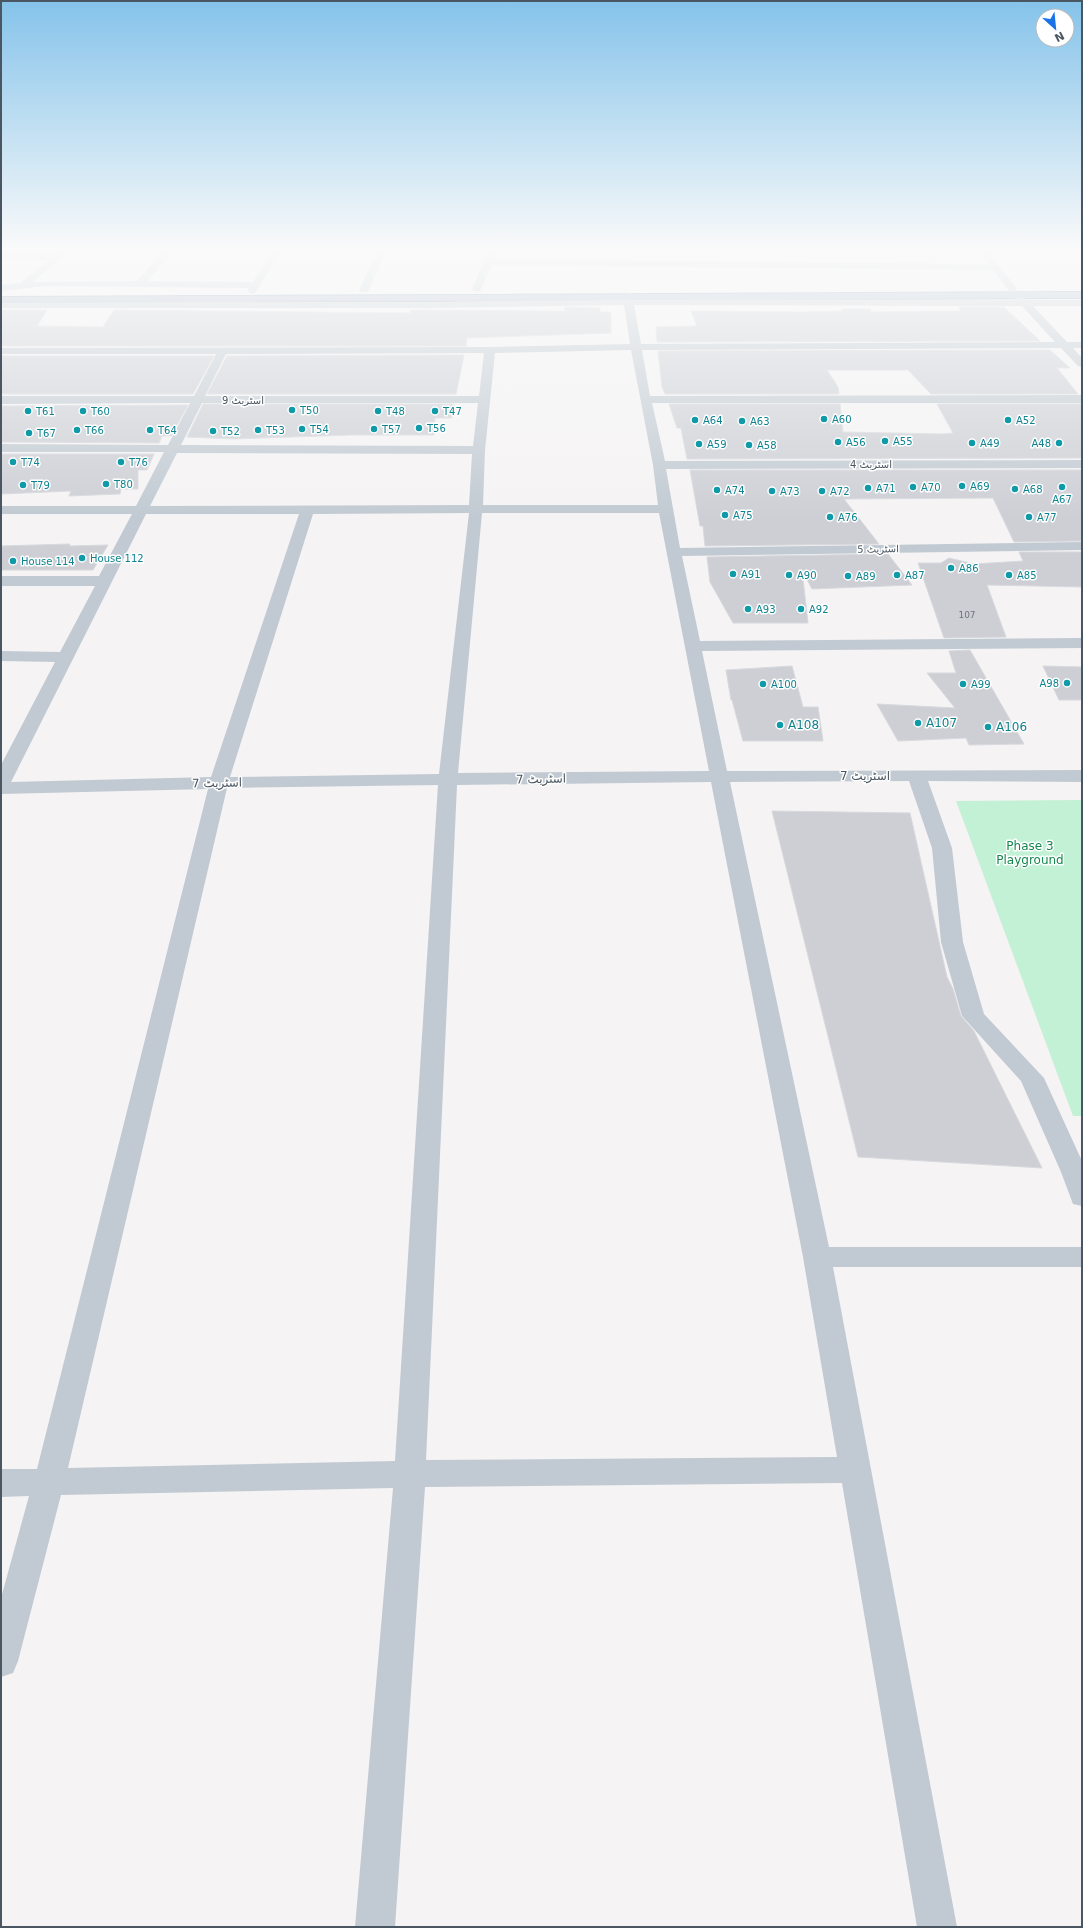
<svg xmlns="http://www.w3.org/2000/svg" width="1083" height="1928" font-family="'DejaVu Sans','Noto Sans Arabic',sans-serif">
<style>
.green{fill:#c3f1d5}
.building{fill:#cdcfd5;stroke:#d7d9de}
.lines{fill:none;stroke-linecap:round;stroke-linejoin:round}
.trunk-casing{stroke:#7690ad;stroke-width:2}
.minor{fill:#c1cad2;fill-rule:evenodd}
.trunk{fill:#9fb4c9;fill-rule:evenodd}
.culture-dot{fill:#0f9aa8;stroke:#fff;stroke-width:1.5}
.labels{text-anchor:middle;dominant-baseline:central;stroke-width:3;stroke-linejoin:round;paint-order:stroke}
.far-number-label{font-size:9px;fill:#6b747e}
.far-street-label{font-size:10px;fill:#4a5661;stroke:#fff}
.far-culture-label{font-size:10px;fill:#0d838f;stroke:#fff;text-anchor:start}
.culture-label{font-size:12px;fill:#0d838f;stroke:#fff;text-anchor:start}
.street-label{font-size:12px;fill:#4a5661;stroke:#fff}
.park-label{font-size:12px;fill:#17864f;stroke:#fff}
</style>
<rect width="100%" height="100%" fill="#f5f3f3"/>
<path class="green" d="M1082,800v316h-9l-117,-315z"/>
<path class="building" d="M564,307l36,1v4h11v21l-144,5 -1,8h-465v-36h46l-10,16 66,1 11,-17 297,3 -1,-3 156,1z
M959,307h45l36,34 -383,1 -1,-15 41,-1 -6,-15 112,1 40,-1 -1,-2h28l1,3 90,-1z
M1050,350l20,18h-13l21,26h-147l-23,-24h-81l11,17 1,7h-174l-3,-7 -4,-36z
M464,355l-8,39h-249l20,-38z
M1,356h213l-21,38h-192z
M203,404h251l-2,14h-17l-1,17h-84l-116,4 -47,-2z
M669,404h171l3,28 100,2 10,-1 -16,-29h145v54l-395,1 -6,-31h-4z
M188,405l-17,31h-9l-3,7 -158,-1v-36z
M1,454h153l-7,16h-9v19h-17l-1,5 -51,2 2,-5 -70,3z
M690,470h392v71l-68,1 -21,-44 -149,1 35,45 -174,2 -2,-20h-3z
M70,544l-1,2 39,-1 -15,25h-92v-24z
M1019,552h63v35l-95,-2 19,52 -62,1 -26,-75h23l8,-5 25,6 49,-3z
M888,554l24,31 -100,4 -10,-19 6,53h-75l-23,-41 -3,-25z
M970,650l54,94 -55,1 -3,-7 -68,3 -21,-37 78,4 -28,-35h29l-7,-22z
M792,666l11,41h15l5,34h-80l-11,-41h-1l-5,-30z
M1043,666l39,1v33h-23z
M772,811l138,2 37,164 6,12 8,27 13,15 68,137 -184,-11z"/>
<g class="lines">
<g class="trunk-casing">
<path id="trunk" d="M1082,292v6l-1081,5v-6z"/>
</g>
<path class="minor" d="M63,249h9l-39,33 104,-1 29,-32h9l-28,32 106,1 22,-33h8l-28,44 -3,1 -5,-3 2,-3 -203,-2 -45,5v-6l19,-2 29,-23 -48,-1v-6l55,1z
M378,249h8l-17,41 -2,2h-6l-2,-2z
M489,249h8l-3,10 495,5 -11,-15h8l31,40 -5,3 -3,-1 -16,-21 -501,-5 -12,26h-6l-2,-2z
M630,293l5,3 -1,3 382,1 -3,-4 5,-3 9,7h55v6h-49l34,36h15v6h-9l9,10v9l-4,-1 -17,-18 -419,2 8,46 432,-1v8h-430l13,58 417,-1v8l-416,1 14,79 402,-6v8l-400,6 18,85 382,-3v10l-380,3 25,120 355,-1v12l-154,-1 24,67 11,94 21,72 60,64 38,83v45l-9,-2 -12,-32 -40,-91 -59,-65 -21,-74 -9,-94 -23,-67 -179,1 99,465h253v20h-249l124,660h-40l-75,-444 -417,4 -30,440h-40l38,-439 -332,7 -43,166 -5,12 -12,4v-79l28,-102 -28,1v-28h36l171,-680 -207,5v-29l54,-103 -54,-1v-10l59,1 35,-66h-94v-10h98l33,-62h-131v-8h135l28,-54h-163v-8l167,1 22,-42 -189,1v-8h193l22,-42h-215v-6l489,-1 140,-3 -6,-39 -192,3h-431v-6h431l192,-3 3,-5zM634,305l388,1 33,36 -414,2zM631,350l22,115 5,40h-175l2,-55 10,-97zM484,353l-5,43h-274l21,-42zM202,403h276l-5,43 -292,-1zM177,453l295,1 -3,51 -319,1zM469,513l-30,261 -209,3 83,-263zM482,513h177l50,258 -251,2zM146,514h153l-88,263 -200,5zM711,782l92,475 34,200 -411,3 31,-675zM438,785l-43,676 -327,7 159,-680z"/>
<use href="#trunk" class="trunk"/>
</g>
<linearGradient id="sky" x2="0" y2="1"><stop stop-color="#85c3ea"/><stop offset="0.48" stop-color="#fafafa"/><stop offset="1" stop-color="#fafafa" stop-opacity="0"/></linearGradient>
<rect width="1083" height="519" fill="url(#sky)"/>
<g class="culture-dot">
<circle cx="292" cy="410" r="4"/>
<circle cx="28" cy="411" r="4"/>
<circle cx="83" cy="411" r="4"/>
<circle cx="378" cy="411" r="4"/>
<circle cx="435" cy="411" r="4"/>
<circle cx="824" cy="419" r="4"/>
<circle cx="695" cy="420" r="4"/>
<circle cx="1008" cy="420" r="4"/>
<circle cx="742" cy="421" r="4"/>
<circle cx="419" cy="428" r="4"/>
<circle cx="302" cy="429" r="4"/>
<circle cx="374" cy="429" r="4"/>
<circle cx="77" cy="430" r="4"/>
<circle cx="150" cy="430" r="4"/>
<circle cx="258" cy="430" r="4"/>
<circle cx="213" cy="431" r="4"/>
<circle cx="29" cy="433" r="4"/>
<circle cx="885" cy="441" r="4"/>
<circle cx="838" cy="442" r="4"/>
<circle cx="972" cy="443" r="4"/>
<circle cx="1059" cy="443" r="4"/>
<circle cx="699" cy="444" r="4"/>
<circle cx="749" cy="445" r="4"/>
<circle cx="13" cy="462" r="4"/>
<circle cx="121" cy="462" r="4"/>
<circle cx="106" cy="484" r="4"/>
<circle cx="23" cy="485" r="4"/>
<circle cx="962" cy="486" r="4"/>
<circle cx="913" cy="487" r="4"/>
<circle cx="1062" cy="487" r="4"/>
<circle cx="868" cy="488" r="4"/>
<circle cx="1015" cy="489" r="4"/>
<circle cx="717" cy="490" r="4"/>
<circle cx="772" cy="491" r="4"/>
<circle cx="822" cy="491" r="4"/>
<circle cx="725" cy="515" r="4"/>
<circle cx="830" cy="517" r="4"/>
<circle cx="1029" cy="517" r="4"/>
<circle cx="82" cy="558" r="4"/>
<circle cx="13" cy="561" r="4"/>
<circle cx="951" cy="568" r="4"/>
<circle cx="733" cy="574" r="4"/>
<circle cx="789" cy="575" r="4"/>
<circle cx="897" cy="575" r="4"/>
<circle cx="1009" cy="575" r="4"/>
<circle cx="848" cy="576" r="4"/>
<circle cx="748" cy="609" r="4"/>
<circle cx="801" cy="609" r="4"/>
<circle cx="1067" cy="683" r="4"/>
<circle cx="763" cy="684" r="4"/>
<circle cx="963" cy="684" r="4"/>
<circle cx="918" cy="723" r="4"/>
<circle cx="780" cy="725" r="4"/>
<circle cx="988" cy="727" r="4"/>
</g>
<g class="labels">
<g class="far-number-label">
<text x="967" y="615">107</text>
</g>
<g class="far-street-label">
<text x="243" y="400">اسٹریٹ 9</text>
<text x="871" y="464">اسٹریٹ 4</text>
<text transform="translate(878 549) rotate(-1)">اسٹریٹ 5</text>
</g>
<g class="far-culture-label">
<text x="300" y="410">T50</text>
<text x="36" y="411">T61</text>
<text x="91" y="411">T60</text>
<text x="386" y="411">T48</text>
<text x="443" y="411">T47</text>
<text x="832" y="419">A60</text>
<text x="703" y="420">A64</text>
<text x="1016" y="420">A52</text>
<text x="750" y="421">A63</text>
<text x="427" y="428">T56</text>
<text x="310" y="429">T54</text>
<text x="382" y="429">T57</text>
<text x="85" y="430">T66</text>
<text x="158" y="430">T64</text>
<text x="266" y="430">T53</text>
<text x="221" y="431">T52</text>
<text x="37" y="433">T67</text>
<text x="893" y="441">A55</text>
<text x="846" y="442">A56</text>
<text x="980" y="443">A49</text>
<text x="1051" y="443" text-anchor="end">A48</text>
<text x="707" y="444">A59</text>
<text x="757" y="445">A58</text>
<text x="21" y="462">T74</text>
<text x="129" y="462">T76</text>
<text x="114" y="484">T80</text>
<text x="31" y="485">T79</text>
<text x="970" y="486">A69</text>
<text x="921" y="487">A70</text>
<text x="876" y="488">A71</text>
<text x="1023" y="489">A68</text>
<text x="725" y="490">A74</text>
<text x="780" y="491">A73</text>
<text x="830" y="491">A72</text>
<text x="1062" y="499" text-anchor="middle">A67</text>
<text x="733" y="515">A75</text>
<text x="838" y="517">A76</text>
<text x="1037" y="517">A77</text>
<text x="90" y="558">House 112</text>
<text x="21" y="561">House 114</text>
<text x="959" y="568">A86</text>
<text x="741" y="574">A91</text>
<text x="797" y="575">A90</text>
<text x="905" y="575">A87</text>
<text x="1017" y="575">A85</text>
<text x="856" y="576">A89</text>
<text x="756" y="609">A93</text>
<text x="809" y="609">A92</text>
<text x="1059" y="683" text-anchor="end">A98</text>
<text x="771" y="684">A100</text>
<text x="971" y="684">A99</text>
</g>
<g class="culture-label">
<text x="926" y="723">A107</text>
<text x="788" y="725">A108</text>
<text x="996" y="727">A106</text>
</g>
<g class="street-label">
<text x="865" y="776">اسٹریٹ 7</text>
<text transform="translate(541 779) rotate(-1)">اسٹریٹ 7</text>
<text transform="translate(217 783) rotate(-1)">اسٹریٹ 7</text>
</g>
<g class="park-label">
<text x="1030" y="846">Phase 3<tspan x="1030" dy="14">Playground</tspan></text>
</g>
</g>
<rect width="1083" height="1928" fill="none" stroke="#4a5661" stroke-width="4"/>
<g transform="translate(1055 28) rotate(153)"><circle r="19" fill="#ffffff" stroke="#b7bbc0"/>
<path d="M0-3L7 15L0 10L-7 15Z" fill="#1a73e8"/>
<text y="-6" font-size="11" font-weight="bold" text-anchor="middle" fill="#4a5661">N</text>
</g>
</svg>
